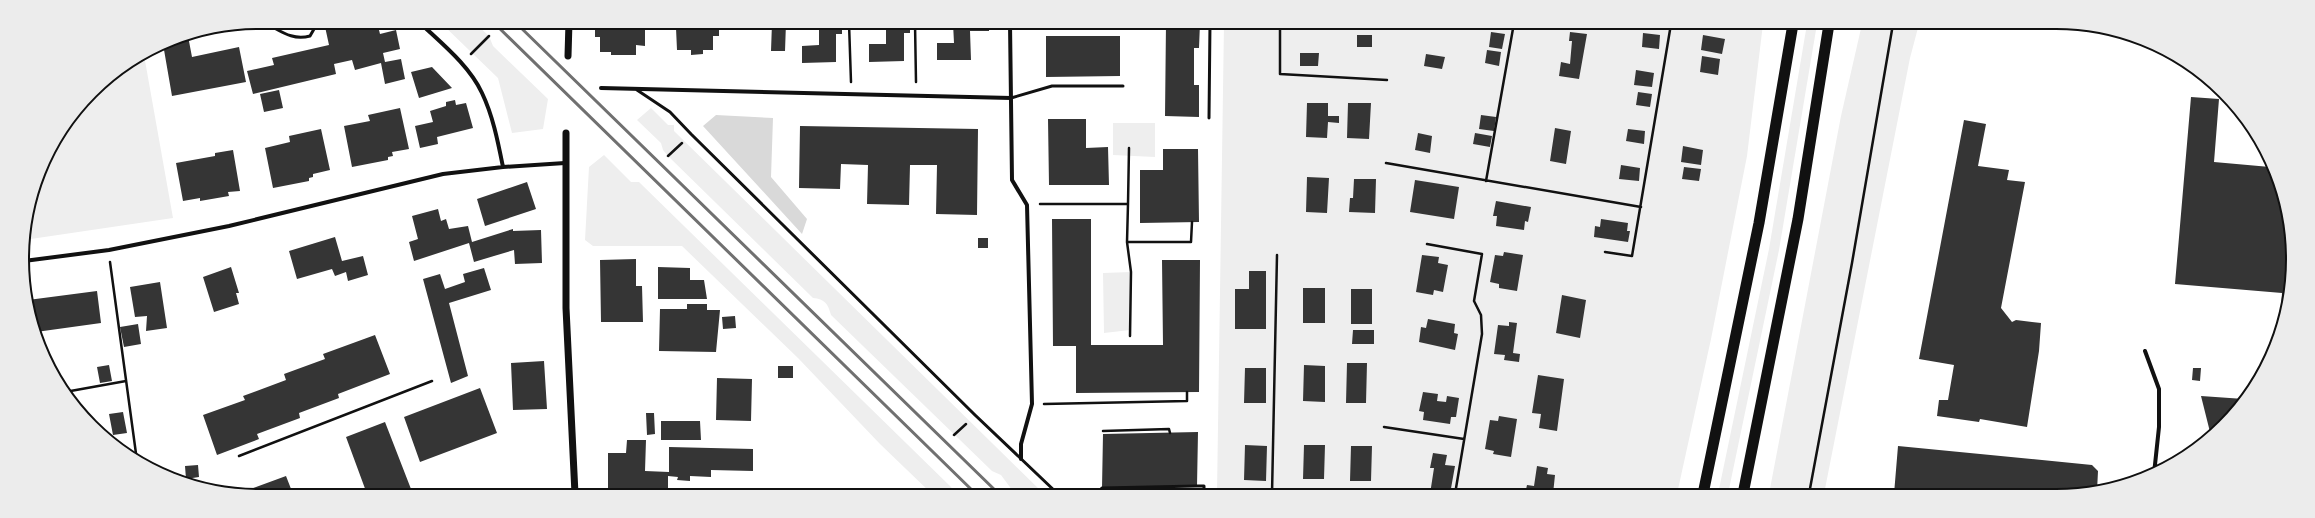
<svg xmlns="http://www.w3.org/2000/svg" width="2315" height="518" font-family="'Golos Text',sans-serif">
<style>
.green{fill:#eee}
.water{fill:#d9d9d9}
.building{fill:#353535}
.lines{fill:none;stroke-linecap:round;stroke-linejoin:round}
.path{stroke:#111;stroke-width:2.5}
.service{stroke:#111;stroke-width:3}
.minor{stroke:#111;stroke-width:4}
.tertiary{stroke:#111;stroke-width:7}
.trunk{stroke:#111;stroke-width:11}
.rail{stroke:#707070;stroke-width:3}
.rim{fill:none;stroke:#111;stroke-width:2}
</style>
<rect width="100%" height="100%" fill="#fff"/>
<path class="green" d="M440,22h34l15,14 4,10 55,53 -5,30 -31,4 -14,-55z
M1224,23l539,1 -16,132 -36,183 -34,155h-460z
M1807,24h10l-38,226 -51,244h-10l51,-245z
M1862,24h57l-9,34 -86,436h-55l72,-378z
M144,55l29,163 -149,22 23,-86 56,-73z
M651,108l17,17h6v6l370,363h-29l-14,-19 -9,-4 -161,-156c-3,-11 -6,-16 -18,-17l-145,-142 -5,-6 -2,-7 -24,-23z
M1113,123h42v34l-42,-2z
M604,155l27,27h8l312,305 4,7h-23l-52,-50 -82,-86 -116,-112h-89l-8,-6 4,-73z
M1131,272l-1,58 -26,3 -1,-60z"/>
<path class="water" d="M716,115l57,3 -2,59 36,42 -5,15 -99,-108z"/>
<path class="building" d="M324,22h53l3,12 16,-4 4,19 -17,4 2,9 16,-3 4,20 -20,5 -4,-21 -26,7 -3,-10 -18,4 2,10 -83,20 -6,-23 27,-6 -2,-7 57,-13z
M595,22h41v6h9v18l-9,-1v10h-25v-3h-11v-15h-5z
M668,22l51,1v13h-6v14h-10v4l-12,1v-5h-14l-1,-22h-8z
M772,23h14l-1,28h-14z
M819,23h23v11h-6v28l-34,1v-17l17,-1z
M886,23h17v7l1,-7h6v10h-6v28l-35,1v-18h17z
M953,23h36v8h-19l1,29h-34v-17h17z
M1166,23h34l-1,25h-5v37h5v32l-34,-1z
M1260,23h16v5h-16z
M1491,32l14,2 -3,15 -13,-2z
M1570,32l17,2 -8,45 -20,-3 2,-14 9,2 2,-23h-3z
M1643,33l17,2 -1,14 -17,-2z
M1357,35h15v12h-15z
M1703,35l22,4 -3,15 -21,-4z
M188,36l4,21 47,-10 7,35 -74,14 -9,-52 6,-4z
M1046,36h74v40l-74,1z
M1487,50l14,2 -2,14 -14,-3z
M1300,53h19l-1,13h-18z
M1426,54l19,3 -3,12 -18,-3z
M1702,56l18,3 -2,16 -18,-3z
M432,67l20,21 -33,10 -8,-26z
M1636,70l18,3 -2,14 -18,-2z
M279,90l4,18 -19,4 -4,-18z
M1638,92l14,2 -2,13 -14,-2z
M2191,97l28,2 -5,63 56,5 15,31 6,92 -11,36 2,-33 -107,-9z
M455,100l1,5 10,-2 7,25 -36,9 1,7 -18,4 -5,-22 18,-4 -3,-11 16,-5v-4z
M1307,103h21v13h11v7l-11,-1 -1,16 -21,-1z
M1348,103h23l-2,36 -22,-1z
M400,108l9,41 -17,3 1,4 -5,1v3l-36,7 -8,-41 26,-5 -2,-6z
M1481,115l15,2 -2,14 -15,-2z
M1048,119h38v29l22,-1 1,38h-60z
M1964,120l22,4 -8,42 31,4 -2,10 18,2 -24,126 11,14 4,-2 25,3 -2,28 -12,76 -47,-8 -1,3 -42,-6 2,-16h9l6,-35 -35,-6z
M800,126l178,3 -1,86 -41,-1 1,-49h-27l-1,40 -42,-1 1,-39 -27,-1 -1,25 -41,-1z
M1555,128l16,3 -5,33 -16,-3z
M321,129l9,41 -17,4v3l-4,1v3l-36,7 -8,-40 25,-6 -1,-6z
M1628,129l17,2 -1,13 -18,-3z
M1418,133l14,3 -2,17 -15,-3z
M1475,133l17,3 -2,11 -17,-3z
M1683,146l20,4 -2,15 -20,-3z
M1163,149h35l1,73 -59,1v-53h23z
M233,150l7,41 -12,1 1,4 -29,5v-3l-17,3 -7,-38 39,-7v-3z
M1621,165l19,3 -1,13 -20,-2z
M1684,167l17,2 -2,12 -17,-2z
M1307,177l22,1 -2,35 -21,-1z
M1354,179h22l-1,34 -26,-1 1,-14h3z
M1415,180l44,7 -5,32 -44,-7z
M527,182l9,27 -51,17 -8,-27z
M1496,201l35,6 -3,15 -3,-1 -1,9 -28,-4 1,-10h-4z
M438,209l3,12 5,-2 3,10 19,-3 4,16 41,-13v2l28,-1 1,33 -27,1 -1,-14 -40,12 -5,-19 -55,18 -5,-19 9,-3 -6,-23z
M1052,219h39v126h72l-1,-85h38l-1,132 -123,1v-47h-23z
M1601,219l27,4 -1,8h3l-2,11 -34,-5 1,-11 5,1z
M335,237l7,24 21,-5 5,19 -20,6 -2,-9 -11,4 -3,-7 -35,10 -8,-28z
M978,238h10v10h-10z
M1504,252l19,3 -6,36 -18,-3v-4l-9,-2 5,-27 8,1z
M1422,255l17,2 -1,6 10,2 -5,27 -9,-2 -1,5 -17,-3z
M636,259v27h6l1,36h-42l-1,-62z
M231,267l8,26h-3l3,11 -25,8 -11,-35z
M658,267l32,1v12h14l3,19h-49z
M484,268l7,22 -42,13 19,73 -17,7 -28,-104 17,-5 5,15 20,-7 -2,-8z
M1249,271h17v58h-31v-40h14z
M160,282l7,46 -21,3 1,-15 -12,1 -5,-30z
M1303,288h22v35h-22z
M1351,289h21v35h-21z
M97,291l4,32 -65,9 -6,-11 -2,-21z
M1562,295l24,5 -6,38 -24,-5z
M687,304h20v6h13l-4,42 -57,-1 1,-42h27z
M735,316l1,12 -13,1 -1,-12z
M1428,319l27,5 -1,9 4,1 -3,16 -36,-8 2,-15 5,1z
M1509,322l8,1 -4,30 7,1 -1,8 -15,-2 1,-5 -11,-1 4,-29 11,1z
M138,324l3,20 -17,3 -4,-20z
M1353,330h21v14h-22z
M375,335l15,39 -52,20 1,4 -40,15 1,5 -43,16 2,5 -42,16 -14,-40 42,-15 -2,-4 43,-16 -2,-6 41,-15 -2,-5z
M544,361l3,48 -34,1 -2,-47z
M1347,363h20l-1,40h-20z
M109,365l3,16 -12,2 -3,-16z
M1304,365l21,1v36l-22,-1z
M778,366h15v12h-15z
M1245,368h21v35h-22z
M2193,368h8l-1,13 -8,-1z
M1538,375l26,4 -7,52 -18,-3 2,-14 -9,-1z
M717,378l35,1 -1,42 -35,-1z
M480,388l17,45 -77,29 -16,-45z
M1423,392l15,2 -1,7 9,1 1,-6 12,2 -3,19h-5l-1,7 -27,-4 1,-8 -5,-1z
M2201,396l43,3 -21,28 -12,9z
M123,412l4,21 -14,2 -4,-21z
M646,413h8l1,21 -8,1z
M1499,416l18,3 -6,38 -18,-3 1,-3 -9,-2 5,-29 8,1z
M661,421h39l1,19h-40z
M385,422l26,67 -14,5h-30l-21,-57z
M1198,432l-1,54 -95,2 1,-54z
M627,440h19l-1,31 24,1v-25l84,2v22l-42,-1v7l-21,-1v5l-13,-1 1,-3 -10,-1v15h-60v-38h18z
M1245,445l22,1 -1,35 -22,-1z
M1304,445h21l-1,34h-21z
M1351,446h21l-1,35h-21z
M1898,446l194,19 6,6 -1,20 -10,3h-193z
M1433,453l14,2 -2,10 10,1 -5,28h-20l4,-26h-4z
M198,465l1,12 -13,2 -1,-13z
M1537,466l11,2 -1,6 8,1 -2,19h-28l2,-9 7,1z
M286,476l7,18h-44l-1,-4z"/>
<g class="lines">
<path class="path" d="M849,23l2,59
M915,23l1,59
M1280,23v51l107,6
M471,54l18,-18
M668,156l14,-13
M1386,163l255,44
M1486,181l28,-158
M1040,204h88l-1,38h64l1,-20
M1128,204l1,-56
M1127,242l4,30 -1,64
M1427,244l55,10 -8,47 7,14 1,19 -27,160
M1605,252l27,4 39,-232
M110,262l27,199
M65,392l61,-11
M1044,404l143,-3v-9
M1384,427l80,12
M1103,431l66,-2 1,4
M954,435l12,-11
M239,456l193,-75
M1272,494l5,-239
M1809,494l43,-231 41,-239"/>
<path class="service" d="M263,22c17,8 28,19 47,14l8,-14
M637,90l33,22 21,22 284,281 83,79
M1011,98l41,-12h71
M1209,118l1,-95
M1097,494l5,-6 95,-2h7v8"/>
<path class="minor" d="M419,22c22,21 50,43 63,71 11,23 16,49 21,74
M1010,23l2,157 15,25 5,199 -11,40v15
M601,88l410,10
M24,261l85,-11 120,-24 214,-52 60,-7 62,-4
M2145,351l14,38v38l-5,47"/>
<path class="tertiary" d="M568,56l1,-34
M566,133v175l9,186"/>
<path class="trunk" d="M1703,494l56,-271 34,-199
M1743,494l55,-275 31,-195"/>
<path class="rail" d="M493,22l483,472
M515,22l484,472"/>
</g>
<path d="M0 0H2315V518H0ZM259 29H2056A230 230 0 0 1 2286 259V259A230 230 0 0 1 2056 489H259A230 230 0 0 1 29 259V259A230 230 0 0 1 259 29Z" fill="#ececec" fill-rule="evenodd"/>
<path class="rim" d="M259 29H2056A230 230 0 0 1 2286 259V259A230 230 0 0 1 2056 489H259A230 230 0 0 1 29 259V259A230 230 0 0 1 259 29Z"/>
</svg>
